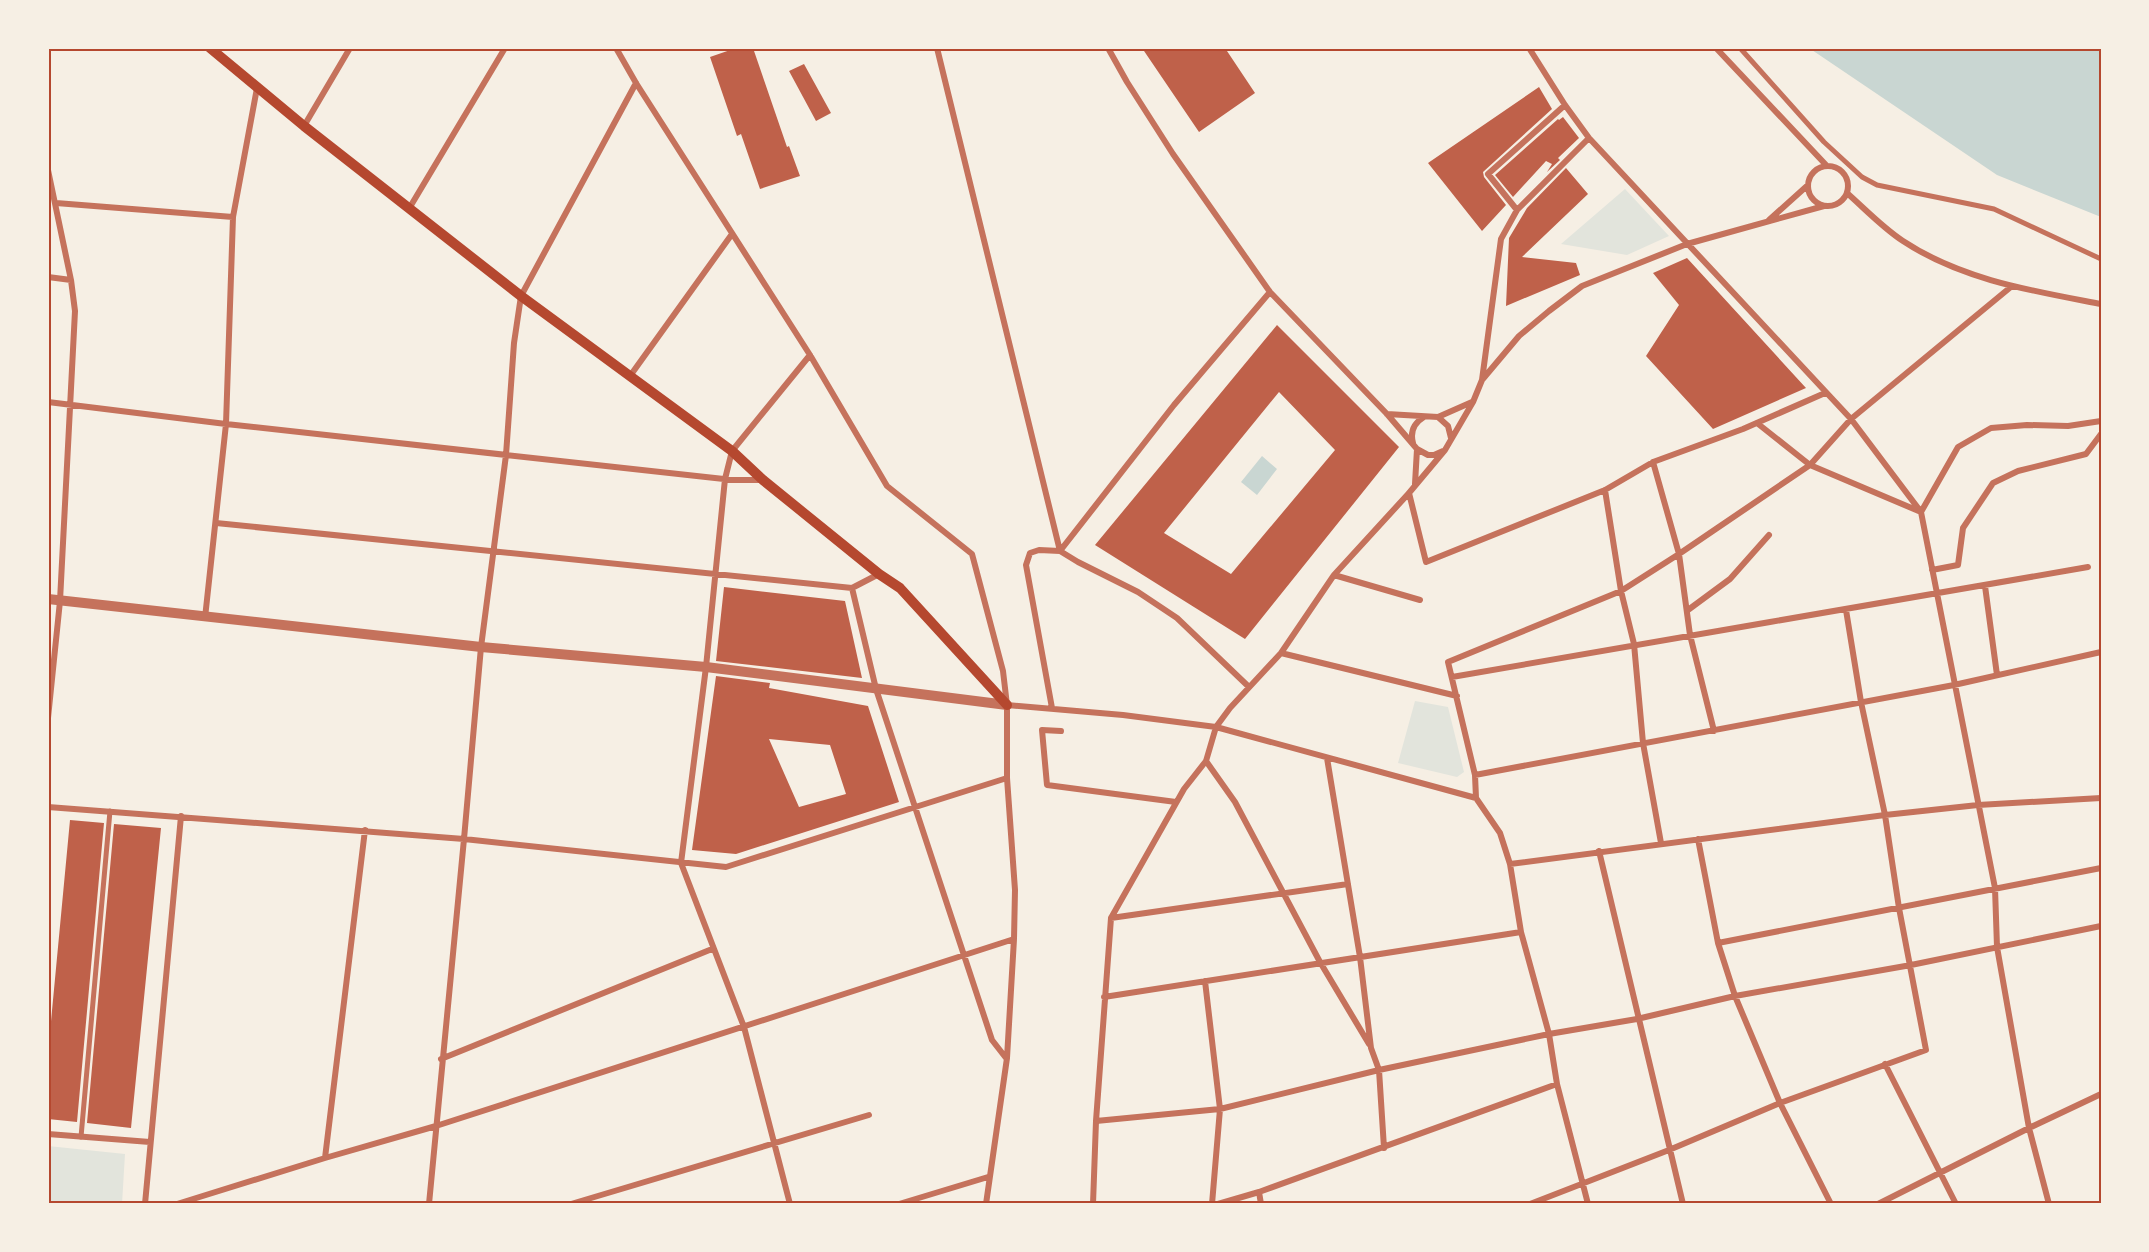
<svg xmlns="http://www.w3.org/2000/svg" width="2149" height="1252" font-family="'Nunito Sans',sans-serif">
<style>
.green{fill:#e2e4dc}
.water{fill:#c9d6d2}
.building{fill:#bf614a;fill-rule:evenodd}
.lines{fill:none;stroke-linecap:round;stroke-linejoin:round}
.pedestrian{stroke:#c5725c;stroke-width:5}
.minor{stroke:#c5725c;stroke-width:6}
.tertiary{stroke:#c5725c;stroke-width:10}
.secondary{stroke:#b5482f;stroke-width:10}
.neatline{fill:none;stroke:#b5482f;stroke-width:2}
</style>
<rect width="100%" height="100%" fill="#f6efe4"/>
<path class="green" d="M1625,189l44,47 -42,19 -66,-11z
M1415,701l33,6 16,65 -7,5 -59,-14z
M48,1146l77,8 -3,50h-74z"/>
<path class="water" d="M1809,48h292v169l-104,-42z
M1262,456l15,13 -20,26 -16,-13z"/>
<path class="building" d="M736,48h17l34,99 2,-1 11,30 -40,13 -19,-55 -4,2 -27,-79z
M1142,48h83l30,45 -56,39z
M804,64l27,49 -15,8 -27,-50z
M1539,87l13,22 -69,63 1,5 22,28 -24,26 -54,-68z
M1563,117l16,21 -21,20 2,2 -13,12 5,-8 -6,-3 -33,36 -18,-22 63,-56 1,1z
M1566,168l22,26 -66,63 54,6 4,12 -74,31 3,-68 18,-30z
M1687,258l119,130 -93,41 -67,-73 33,-51 -26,-32z
M1277,325l122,122 -154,192 -150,-94zM1279,392l56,58 -104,124 -67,-41z
M724,587l121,14 17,77 -146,-17z
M716,676l54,7 -1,5 99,18 31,96 -163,52 -44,-4zM769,739l61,6 16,49 -47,13z
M70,820l34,3 -27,299 -29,-3v-66z
M114,824l47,4 -30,300 -44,-5z"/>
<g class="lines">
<path class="pedestrian" d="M1740,48l84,94 38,35 15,8 117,24 107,50
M81,1137l29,-326"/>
<path class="minor" d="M616,48l20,35 174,272 77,131 85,68 31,117 4,34v73l8,112 -1,49 -7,119 -21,146
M937,48l123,503
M1108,48l19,34 46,72 97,138 117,122 30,35 11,6h6l9,-4
M1529,48l36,57 24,33 262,281 70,93 74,376 2,59 32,181 20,76
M1716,48l111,118
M636,83l-115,213 -7,47 -8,112 -25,192 -17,192 262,28 281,-89
M304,126l46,-78
M1808 186a20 20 0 1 1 40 0a20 20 0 1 1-40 0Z
M48,170l23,110 4,31 -15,290 -12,117
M1847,193c18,16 36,35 56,48 59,39 130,50 198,63
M56,203l177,14
M410,207l95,-159
M1517,210l-29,-36 77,-69
M1769,220l39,-35
M48,277l23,3
M630,376l102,-142
M1482,380l19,-141 16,-29 72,-72
M48,402l178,22 507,56h30
M1387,414l51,3 10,9 3,12
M1438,417l34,-15
M1757,423l53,42 111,47 37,-65 33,-19 36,-3 41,1 33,-5
M1413,443c-3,-11 1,-20 11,-26
M1653,462l26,92 11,81 24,96
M1415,484l2,-35
M1605,490l16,101 13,53 9,99 18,100
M1409,493l17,69 179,-72 48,-28 90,-33 82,-36
M216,523l636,65
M1060,551l114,-146 96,-113
M1932,570l26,-5 5,-37 30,-45 25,-12 68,-17 15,-20
M1334,575l86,25
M1985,586l12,89
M852,588l24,101 116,351 14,18
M852,588l27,-14
M1688,610l42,-31 39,-44
M205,618l21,-194 7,-207 24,-129
M1281,653l176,43
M1452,677c212,-38 424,-72 636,-110
M1007,705l116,10 93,12 260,71
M1052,708l-26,-143 4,-12 9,-3 21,1 18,11 60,30 39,26 72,69
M1061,731l-19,-1 5,55 129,17
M1327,758l33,199 11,91 8,22 5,78
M1206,761l29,41 85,160 49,82
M1475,775l479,-90 147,-33
M48,807l416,32 -35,365
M1698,839l20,104 17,53 45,107 51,101
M1599,851l84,353
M1510,864l375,-49 93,-10 123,-7
M1111,918l237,-34
M1718,943l383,-75
M1205,981l15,128 -8,95
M1104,997l417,-65
M441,1059l271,-110
M1885,1064l71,140
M1096,1121l124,-12 159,-39 170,-36 88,-15 98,-23 176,-31 190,-39
M48,1134l102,8
M325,1158l40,-328
M1259,1192l2,12
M145,1204l36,-388
M177,1204l148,-46 111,-32 578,-187
M571,1204l298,-89
M790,1204l-46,-177 -63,-164 25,-196 19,-188 7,-28 78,-96
M899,1204l89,-27
M1093,1204l3,-83 15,-203 73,-129 22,-28 10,-34 14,-19 51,-55 53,-78 75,-82 36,-43 28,-48 9,-22 37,-44 30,-25 33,-25 105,-42 137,-38
M1218,1204l41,-12 298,-108
M1530,1204l139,-54 111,-47 146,-53 -27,-142 -14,-93 -24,-113 -15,-92
M1588,1204l-31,-120 -8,-50 -28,-102 -11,-68 -10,-31 -24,-35 -1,-23 -27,-113 173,-71 58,-37 131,-89 41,-46 161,-133
M1878,1204l151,-76 72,-34"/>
<path class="tertiary" d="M48,599l433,48 225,20 301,38"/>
<path class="secondary" d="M210,48l94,78 217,170 211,155 31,29 116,94 21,14 107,117"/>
</g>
<rect width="2149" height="1252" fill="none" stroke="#f6efe4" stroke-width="99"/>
<rect x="50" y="50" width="2050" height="1152" class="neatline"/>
</svg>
